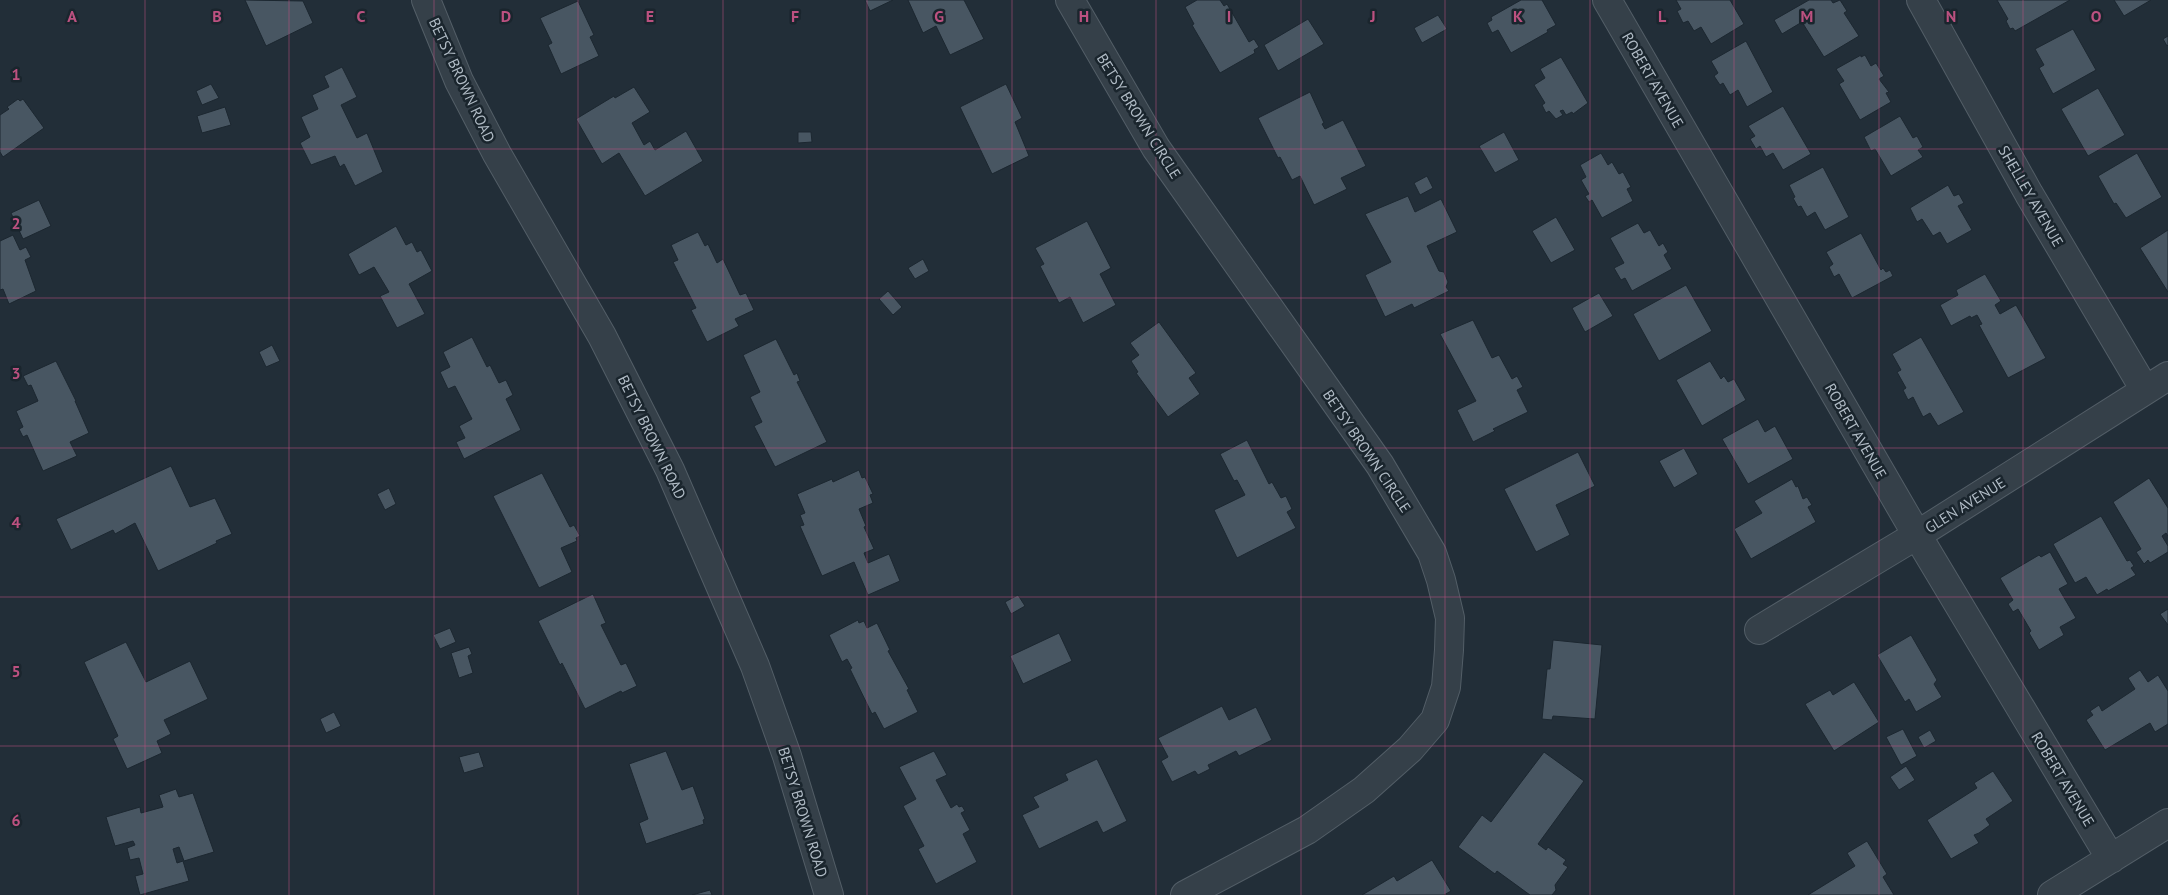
<svg xmlns="http://www.w3.org/2000/svg" width="2168" height="895" font-family="'PT Sans',sans-serif">
<style>
.building{fill:#485662;stroke:#1c2730}
.lines{fill:none;stroke-linecap:round;stroke-linejoin:round}
.minor-casing{stroke:#535e67;stroke-width:30}
.minor{stroke:#354049;stroke-width:28}
.grid{fill:none;stroke:#bc5180;stroke-width:1;stroke-opacity:0.55}
.labels{text-anchor:middle;dominant-baseline:central;stroke-width:5;stroke-linejoin:round;paint-order:stroke}
.street-label{font-size:15px;fill:#b0bbc5;stroke:#1a252d}
.grid-label{font-size:16px;text-anchor:middle;font-weight:bold;fill:#bc5180;stroke:#1a252d;stroke-width:5;stroke-linejoin:round;paint-order:stroke}
</style>
<rect width="100%" height="100%" fill="#222e38"/>
<path class="building" d="M245,0l58,1 10,22 -47,23z
M865,0h28l-23,11z
M908,0h56l20,39 -34,16 -14,-29 -13,7z
M1197,0h23l4,6 3,-2 22,38 5,-3 5,8 -5,3 1,3 -35,20 -28,-48 2,-1 -9,-17z
M1521,0h21l14,25 -9,5 1,2 -37,21 -13,-23 -6,3 -5,-10 5,-3 -1,-3z
M1676,0h54l14,24 -33,20 -10,-17 -7,4 -6,-10 -5,2 -6,-12 4,-2z
M1809,0h22l2,3 7,-3 7,11 -3,2 15,23 -35,21 -22,-35 -20,12 -8,-14z
M1997,0h73l-55,31 -2,-3 -3,1 -4,-8 2,-2z
M2114,0h37l-27,16z
M578,1l16,34 -4,2 9,19 -38,18 -13,-29 4,-2 -12,-25z
M1438,15l9,14 -25,14 -8,-15z
M1308,19l16,25 -46,27 -14,-26z
M2073,29l23,41 -43,24 -14,-26 5,-3 -9,-16z
M2168,36v9l-1,1 -4,-7z
M1746,41l27,51 -26,15 -9,-17 -8,5 -7,-12 -3,2 -6,-9 4,-3 -7,-12z
M1861,55v2l4,-2 6,11 5,-3 8,13 -5,3 10,13 -3,1 5,9 -31,18 -21,-36 5,-3 -8,-12z
M1561,57l27,46 -15,11 -1,-2 -6,3 -3,-5 -3,1 3,4 -7,4 -7,-8 -3,2 -4,-8 3,-2 -11,-18 11,-7 -5,-9z
M342,67l15,30 -16,8 16,33 10,-5 16,39 -28,14 -11,-22 -4,3 -5,-11 -24,9 -11,-22 10,-6 -9,-20 17,-8 -6,-14 17,-8 -5,-11z
M211,84l8,14 -17,7 -6,-14z
M1006,84l16,34 -7,4 14,34 -37,18 -32,-67z
M634,87l16,25 -18,11 12,22 6,-4 5,9 31,-19 17,30 -58,35 -26,-43 -17,11 -26,-45 38,-23 1,2z
M2098,88l27,47 -37,21 -27,-47z
M1310,92l14,31 -2,1 3,5 18,-9 23,46 -25,12 6,11 -33,16 -14,-29 -8,4 -12,-23 -2,1 -20,-40z
M18,99l2,2 3,-2 21,29 -41,29 -3,-5v-37l9,-6 -2,-2z
M1783,106l28,48 -28,16 -10,-17 -7,4 -6,-11 -4,3 -6,-10 5,-3 -7,-10z
M225,107l6,18 -29,8 -5,-17z
M1900,116l13,22 4,-2 6,11 -5,3 5,7 -32,19 -16,-27 -4,2 -7,-14z
M798,132h13l1,10 -14,1z
M1504,132l15,28 -24,13 -16,-27z
M1601,153l7,12 4,-3 7,12 4,-2 8,15 -4,2 6,12 -31,17 -10,-18 -3,2 -4,-6 4,-2 -8,-14 5,-3 -6,-12z
M2137,153l25,44 -36,21 -10,-15 -2,1 -16,-28z
M1823,167l26,50 -24,13 -10,-18 -8,5 -6,-11 -3,1 -5,-9 2,-1 -6,-12z
M1427,176l6,12 -13,7 -6,-12z
M1948,185l6,11 5,-2 5,9 -6,3 14,24 -25,14 -7,-12 -7,4 -11,-17 -5,3 -7,-14z
M1408,196l7,16 26,-13 16,33 -30,14 12,25 5,1 4,10 -2,5 3,4 -35,17 -2,-4 -27,13 -20,-42 26,-13 -26,-48z
M39,200l12,26 -28,13 -12,-26z
M1556,217l19,33 -24,13 -19,-32z
M1087,221l24,47 -11,6 16,31 -33,18 -13,-26 -11,6 -19,-37 4,-2 -9,-16z
M1638,223l6,10 6,-3 9,16 4,-3 5,9 -4,3 8,14 -40,22 -7,-13 -4,2 -7,-12 10,-5 -14,-25z
M396,226l10,19 6,-3 5,10 4,-2 11,21 -23,13 16,30 -28,14 -17,-32 9,-4 -15,-25 -15,8 -11,-21z
M2168,230v62l-28,-44z
M698,232l7,14 3,-2 9,19 6,-4 17,36 6,-2 8,17 -19,9 4,7 -32,16 -16,-32 5,-2 -23,-46 5,-2 -7,-15z
M1861,233l20,37 2,-2 3,4 4,-2 3,6 -41,22 -13,-24 -5,3 -5,-10 4,-3 -7,-12z
M13,235l7,15 6,-3 5,10 -6,3 11,31 -27,13 -6,-15 -3,1v-49z
M923,259l6,12 -14,8 -7,-11z
M1985,274l16,27 -6,4 5,9 16,-9 30,53 -38,20 -29,-53 3,-1 -5,-9 -6,3 -1,-2 -19,10 -11,-21 18,-10 -2,-5z
M1686,285l26,46 -53,30 -26,-47z
M888,291l14,16 -9,8 -14,-16z
M1599,293l14,23 -28,16 -13,-24z
M1473,320l19,38 7,-3 13,24 5,-3 6,11 -6,3 11,22 -35,17 2,2 -22,11 -16,-32 19,-9 -36,-67z
M1159,322l37,51 -7,5 11,16 -32,23 -32,-44 2,-1 -7,-11 8,-6 -9,-12z
M472,337l15,30 3,-2 9,18 7,-3 7,15 -7,4 15,31 -57,29 -8,-17 9,-4 -6,-12 13,-7 -17,-33 -7,3 -8,-17 10,-5 -7,-15z
M1921,337l43,75 -26,14 -8,-13 -7,4 -10,-20 -5,3 -5,-10 3,-2 -9,-16 4,-2 -9,-16z
M776,339l18,36 3,-2 3,8 -3,1 30,60 -52,25 -21,-41 8,-4 -12,-25 10,-5 -17,-37z
M272,345l8,16 -14,6 -7,-15z
M56,361l20,40h-1l14,32 -19,9 7,14 -34,15 -16,-36 -4,2 -4,-8 4,-2 -7,-16 22,-10 -7,-16 -3,1 -5,-10z
M1710,361l11,18 3,-3 4,6 6,-3 12,21 -44,26 -26,-46z
M1758,419l7,13 10,-6 18,33 -45,25 -26,-45z
M1247,440l22,44 3,-2 9,16 5,-2 6,13 -5,3 9,16 -59,30 -23,-48 31,-15 -8,-15 -3,1 -14,-27z
M1684,448l14,26 -24,14 -15,-27z
M1578,452l17,34 -39,19 14,30 -34,17 -32,-63z
M171,466l19,41 25,-9 17,36 -16,7 1,2 -59,28 -23,-48 -20,11 -2,-4 -42,20 -15,-31z
M859,470l3,8 3,-1 8,17 -3,1 3,8 -14,6 7,17 -2,1 10,22 -10,4 4,10 21,-9 11,27 -32,14 -14,-33 -32,14 -22,-50 4,-1 -4,-10 5,-2 -8,-19 35,-15 1,3z
M542,473l28,54 4,-2 6,11 -4,2 1,3 -16,7 11,24 -33,16 -46,-92z
M2149,478l19,30v28l-2,-3 -4,3 6,10v6l-18,11 -2,-3 -4,4 -8,-12 5,-3 -28,-47z
M1792,479l4,8 2,-1 5,13 4,-2 5,8 -4,2 8,15 -65,37 -17,-30 28,-16 -8,-12z
M389,488l7,16 -11,6 -8,-16z
M2101,516l26,45 3,-1 4,6 -3,2 5,7 -28,16 -1,-2 -10,6 -11,-18 -11,6 -22,-39z
M2050,552l18,32 -9,5 17,29 -16,9 4,8 -25,15 -10,-17 2,-2 -13,-22 -5,3 -5,-8 5,-4 -13,-22 39,-23 2,2z
M593,594l13,29 -5,2 20,40 5,-2 11,23 -15,7 -1,-2 -36,18 -23,-46 -2,2 -22,-44z
M1018,595l7,11 -14,8 -6,-12z
M2168,609v16l-8,-11z
M858,620l1,3 5,-2 3,7 10,-5 13,27 -2,1 21,38 -2,1 11,22 -34,17 -9,-17 -3,2 -22,-45 2,-1 -5,-9 -5,3 -13,-27z
M450,628l6,14 -16,7 -7,-14z
M1059,633l13,28 -49,23 -13,-28z
M1911,635l26,45 -3,4 8,13 -26,15 -7,-13 -4,3 -28,-47z
M1553,640l49,5 -7,74 -42,-3 -1,4 -10,-1 5,-50h3z
M126,642l20,40 44,-21 18,38 -44,21 7,14 -14,7 5,12 -35,16 -14,-30 5,-3 -34,-74z
M469,647l3,7 -4,2 5,17 -14,5 -8,-25z
M2140,670l8,12 10,-7 10,16v33l-13,8 -5,-9 -45,27 -19,-30 7,-5 -3,-4 9,-6 3,6 33,-22 -7,-11z
M1854,682l25,40 -45,29 -29,-47 25,-14 3,5z
M1222,706l7,14 27,-13 16,33 -33,16 -3,-5 -28,14 2,4 -12,6 -3,-4 -23,11 -11,-21 7,-4 -10,-19z
M334,712l7,14 -15,7 -6,-14z
M1903,729l14,27 -16,9 -15,-28z
M1930,730l6,11 -12,7 -6,-11z
M666,751l16,39 11,-4 12,33 -2,1 1,4 -58,20 -7,-21 9,-4 -19,-55z
M934,751l13,24 -11,5 15,28 6,-4 2,3 3,-1 3,5 -4,2 9,17 -7,4 14,28 -41,22 -18,-35 6,-3 -21,-40 13,-7 -17,-32z
M479,752l5,15 -20,6 -5,-16z
M1544,752l40,29 -46,63 8,6 2,-3 18,13 -3,4 5,3 -13,18 1,5 -4,5h-22l-33,-24 -2,3 -37,-27 24,-32 9,7z
M1097,759l30,62 -24,12 -6,-12 -58,28 -17,-34 17,-8 -6,-10 35,-17 -3,-6z
M1906,766l9,14 -16,10 -9,-13z
M1993,771l20,30 -27,18 4,6 -11,8 -5,2 5,8 -28,16 -24,-39 50,-32 -3,-5z
M176,789l3,8 14,-4 21,59 -30,9 -5,-14 -6,2 4,14 6,-2 6,20 -49,14 -5,-19 8,-2 -4,-16 -9,2 -3,-12 8,-3 -2,-4 -18,5 -9,-29 34,-10 1,6 22,-6 -4,-12z
M1867,841l20,33 -4,3 11,18h-86l47,-29 -8,-13z
M1432,860l19,31 -7,4h-82l32,-19 3,5z
M710,890l2,5h-20z"/>
<g class="lines">
<g class="minor-casing">
<path id="minor" d="M426,0l33,81 38,73 105,182 68,134 85,196 32,90 42,139
M1070,0l86,148 224,317 52,88 9,27 9,38 -1,32 -3,37 -11,33 -25,29 -46,41 -57,40 -122,65
M1607,0l310,535 194,324
M1921,0l108,194 116,196
M1759,630l158,-95 251,-159
M2052,895l116,-72"/>
</g>
<use href="#minor" class="minor"/>
</g>
<path class="grid" d="M145,0v895M289,0v895M434,0v895M578,0v895M723,0v895M867,0v895M1012,0v895M1156,0v895M1301,0v895M1445,0v895M1590,0v895M1734,0v895M1879,0v895M2023,0v895M0,149h2168M0,298h2168M0,448h2168M0,597h2168M0,746h2168"/>
<g class="labels">
<g class="street-label">
<text transform="translate(462 80) rotate(65)">BETSY BROWN ROAD</text>
<text transform="translate(1653 80) rotate(60)">ROBERT AVENUE</text>
<text transform="translate(1139 116) rotate(58)">BETSY BROWN CIRCLE</text>
<text transform="translate(2031 196) rotate(60)">SHELLEY AVENUE</text>
<text transform="translate(1856 431) rotate(60)">ROBERT AVENUE</text>
<text transform="translate(652 437) rotate(64)">BETSY BROWN ROAD</text>
<text transform="translate(1367 451) rotate(56)">BETSY BROWN CIRCLE</text>
<text transform="translate(1965 505) rotate(-32)">GLEN AVENUE</text>
<text transform="translate(2063 779) rotate(59)">ROBERT AVENUE</text>
<text transform="translate(803 812) rotate(73)">BETSY BROWN ROAD</text>
</g>
</g>
<g class="grid-label">
<text x="72" y="22">A</text>
<text x="217" y="22">B</text>
<text x="361" y="22">C</text>
<text x="506" y="22">D</text>
<text x="650" y="22">E</text>
<text x="795" y="22">F</text>
<text x="939" y="22">G</text>
<text x="1084" y="22">H</text>
<text x="1229" y="22">I</text>
<text x="1373" y="22">J</text>
<text x="1518" y="22">K</text>
<text x="1662" y="22">L</text>
<text x="1807" y="22">M</text>
<text x="1951" y="22">N</text>
<text x="2096" y="22">O</text>
<text x="16" y="80">1</text>
<text x="16" y="229">2</text>
<text x="16" y="379">3</text>
<text x="16" y="528">4</text>
<text x="16" y="677">5</text>
<text x="16" y="826">6</text>
</g>
</svg>
